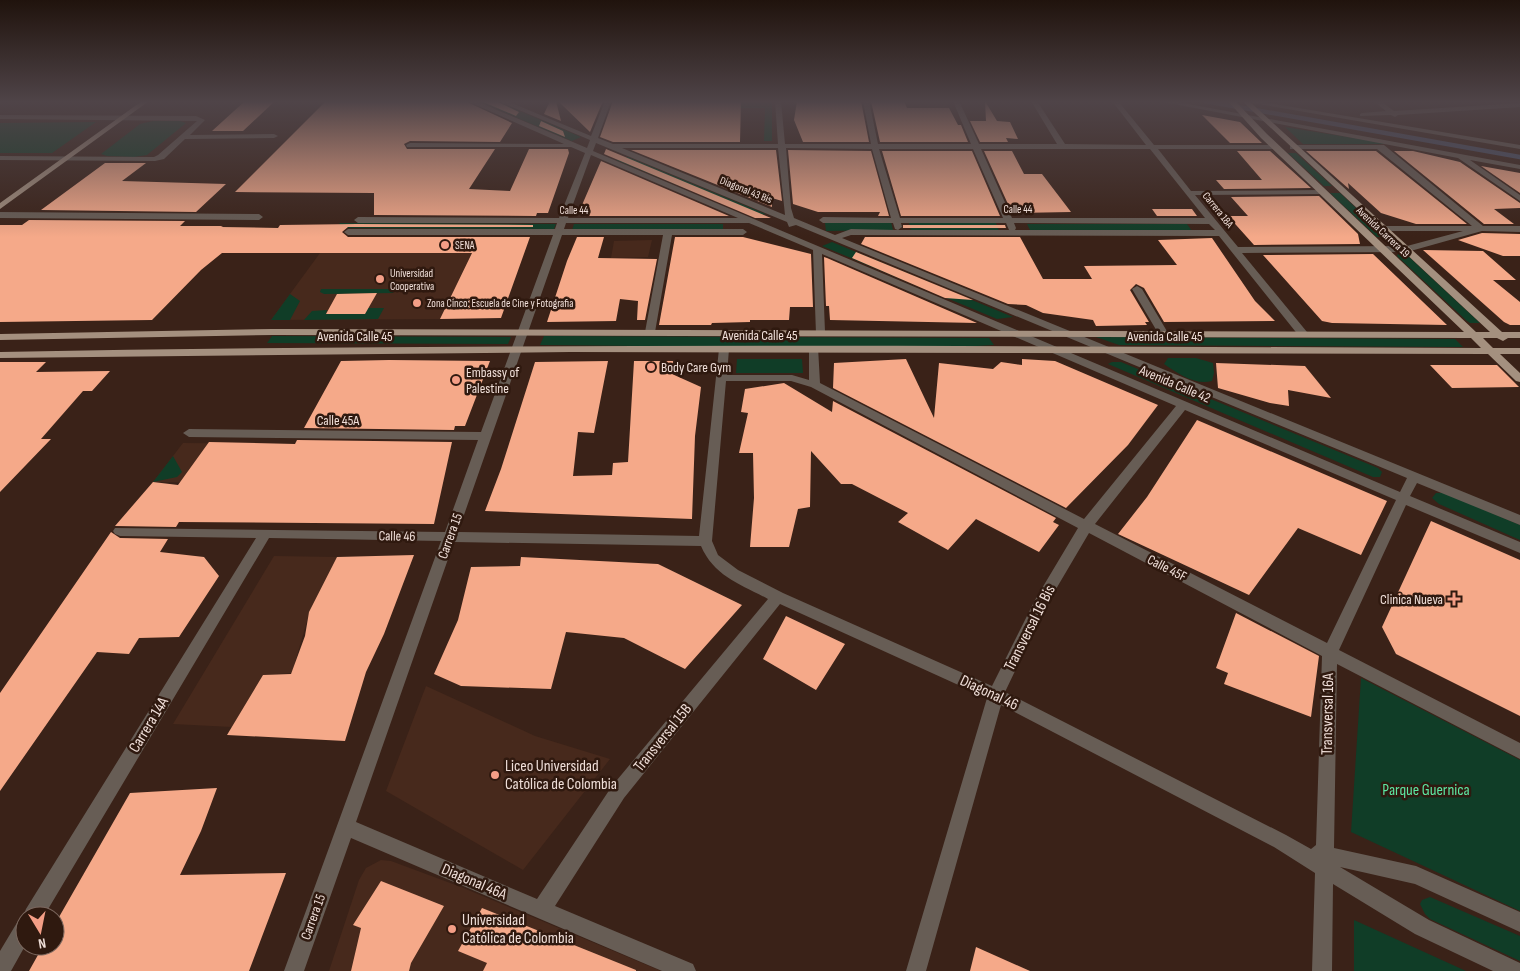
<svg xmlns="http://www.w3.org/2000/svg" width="1520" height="971" font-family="'Sofia Sans Condensed',sans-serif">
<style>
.built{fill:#47291c}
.green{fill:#103d27}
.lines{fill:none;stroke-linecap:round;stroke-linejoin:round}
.stream{stroke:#49526a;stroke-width:4.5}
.building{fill:#f5a989}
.minor{fill:#675d55;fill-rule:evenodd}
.major{fill:#a4907f;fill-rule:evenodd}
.poi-dot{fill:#f49e86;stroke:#2f190f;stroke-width:2}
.labels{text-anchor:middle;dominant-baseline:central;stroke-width:5;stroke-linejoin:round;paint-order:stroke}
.far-street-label{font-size:11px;fill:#efded8;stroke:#2f190f}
.far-poi-label{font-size:11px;fill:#efded8;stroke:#2f190f;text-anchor:start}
.street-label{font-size:14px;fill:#efded8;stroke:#2f190f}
.poi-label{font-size:14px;fill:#efded8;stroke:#2f190f;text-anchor:start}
.near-street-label{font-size:16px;fill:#efded8;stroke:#2f190f}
.near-poi-label{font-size:16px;fill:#efded8;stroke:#2f190f;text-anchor:start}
.near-park-label{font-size:16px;fill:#5de8a3;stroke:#2f190f}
</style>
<rect width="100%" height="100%" fill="#3a2218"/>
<path class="built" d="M904,101h41l4,7h-42z
M652,240l-4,17 -37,1 3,-17z
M320,253h152l-32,66 -169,1z
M183,443l108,1 -26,40 -112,-2z
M274,556l63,1 -28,57 -17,59 -29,2 -31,52 -59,-3z
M426,686l109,50 75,23 -87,111 -137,-79z
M381,860l10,1 70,26 200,84h-332l30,-91 7,-12z"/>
<path class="green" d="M477,101h19l85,36 -9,4z
M715,101h57v40h-8l1,-33h-51z
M153,121h27l6,2 -39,32 -13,2 -27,-1 -6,-2 39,-30z
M96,122l-44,31h-52v-30z
M1285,127l106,17h-88z
M1288,153h8l36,33h-8z
M628,157l138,57 -12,2 -138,-56z
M1330,193h10l47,44h-10z
M891,222l2,8 -67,1 -1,-8z
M340,223l216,1 -2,5 -218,-1z
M909,223h87l3,8h-88z
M574,224h149v6h-151z
M1027,224h160l5,7 -162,-1z
M832,242l181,75 -16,2 -175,-73z
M1398,254l10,2 72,67h-10l-3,-2 -70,-65z
M321,289h74l-2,4 -69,1 -4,-2z
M290,294l10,7 -10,19h-19z
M368,308h16l-6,11 -74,1 8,-9 15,-1 -1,4h39z
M272,336l239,1 -3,7 -241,-1z
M544,336l445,2 5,7 -69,4 -385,-4z
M1096,337l359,2 8,8 -344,-2z
M1168,358h28l17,5 1,10 -2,8c-16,5 -35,-8 -48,-17z
M737,359h65l1,14h-67z
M1112,362h9l257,106 4,4 -2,5h-7l-265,-113z
M173,456l9,16 -5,5 -24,5z
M1436,493h8l76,32v15l-81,-36 -7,-6z
M1361,678l159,82v151l-169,-79z
M1430,897l90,39v25l-90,-42 -5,-5 -5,-10 2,-4z
M1354,920l112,51h-112z"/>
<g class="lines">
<path class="stream" d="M1205,101l315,56"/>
</g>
<path class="building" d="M245,101h30l-32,30h-31z
M326,101h139l47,22 -12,19 -90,-1 -6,3 3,5h88l-26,40 41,2 19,-42h39l1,4 -21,60h-11l-1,3 -162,-1v-22l-139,-1z
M481,101h15l23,11 -3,4z
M550,101h6l5,20 -17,-7z
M558,101h45l-13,31z
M613,101h128l-1,41h-127l-13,-5z
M797,101h64l8,41h-66l-9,-22z
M871,101h33l3,7h42l9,17h3l7,17h-88z
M985,101l12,20 13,1 8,17 -12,-1 2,4h-28l-10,-21h16z
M1202,115l38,7 22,21h-32z
M541,121l22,10 2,6 -26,-11z
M606,149l165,69h-16l-151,-64z
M631,150h145l6,51 -10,-3v9z
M788,150l83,1 18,65h-11l2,-4h-62l-25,-8z
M882,151h90l28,65h-99z
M984,151h28l12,23h18l29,38 -59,1z
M1237,151h33l41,37 -87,1 -8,-9h46z
M1306,151h70l91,73h-51l-35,-11 -33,-30 1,6 -8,-7z
M1394,151h19l47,11 60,41v5l-26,1 20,15h-30z
M601,161l128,55h-144l1,-4h-7z
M105,163h41l-24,18 104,3 -30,28 -155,-2z
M1481,166l39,7v20z
M1319,196l39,38 2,10 -106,1 -26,-29h20l-17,-19z
M1152,209h40l5,7h-40z
M29,220l156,1 -5,5h43l-2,1 57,1 2,-3 77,-1 176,1v2h-185l-6,5 6,5h182l-29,81 -61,1 32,-66h-250l-21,17 -49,50 -152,2v-97h22z
M903,225h102l1,3h-103z
M1482,233l38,1v22h-17l-45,-16z
M577,237h27l-6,21 59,1 -12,61h-8l1,-19 -18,-2 -4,22 -69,1 20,-61z
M675,237h68l68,17 2,53h-23l-1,13h-39v2l-38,1 -1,2h-52z
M865,237h155l23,42h49l-8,-13 93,-1 -19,-25 54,-2 43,63 20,20 -111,1 -20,-34 -8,-4 -6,6 19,32h-4l2,3 -51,1 -3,-6 -50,-7 -17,-8 -18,-1 -147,-60z
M1423,250l60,1 33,29h-23l27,22v23h-10l-6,-3z
M856,252l117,48 -28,-2 -93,-40z
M1373,254l74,71 -115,-2 -10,-2 -59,-66z
M824,257l3,1 150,65 -147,-3 -1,-14h-3z
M377,293l-12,21h-39l11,-20z
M906,359l28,59 5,-55 54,6 8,-7 21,3v-6l33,2 103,44 -30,40 -62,63 -233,-120 1,-25z
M389,360l101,1 -25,65h-10l-1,4 -150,-2 37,-67z
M608,361l-14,72 -16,-1 -5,44 39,-1 1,-12 15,-1 6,-101h39l-1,13 29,13 -6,49 -3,83 -207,-8 16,-42 34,-107z
M0,362h46l-10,10 74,-1 -18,20h-9l-42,48h10l-51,53z
M1216,363l89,3 26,32 -43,-8 1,16 -19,-3 -52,-15z
M1430,365h67l22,22 -67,1z
M784,383l48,29 1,-11 223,117 -3,4 6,3 -20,27 -63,-33 -28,31 -50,-28 10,-9 -56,-29h-11l-30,-33 -1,56 -12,2 -9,38h-39l4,-49 -1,-45h-14l9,-40 -7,-1 4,-23z
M1197,420l190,81 -26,54 -63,-27 -49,67 -131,-61 29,-37z
M297,440l155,2 -18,82 -255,-2 -3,5 -61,-1 38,-44 25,3 31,-43 86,2z
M1431,521l89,39v156l-124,-62 -14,-27z
M111,532l9,6 48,1 -8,13 44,5 15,19 -40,61 -40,1 -10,16 -32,-2 -97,139v-98z
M414,555l-30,79 -18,38 -21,69 -118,-6 36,-60 28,-1 14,-38 4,-24 28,-55z
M521,557l137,7 84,41 -57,64 -61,-31 -58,-6 -15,57 -90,-3 -27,-12 24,-54 13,-53 49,-1z
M1236,613l83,43 -8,61 -87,-33 4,-11 -12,-5z
M786,616l59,28 -29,46 -53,-31z
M217,788l-16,43 -21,44 106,-2 -37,98h-220l14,-25h12v-22l75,-131z
M381,881l63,25 -33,57 -2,8h-58l10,-43 -8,-3z
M482,908l154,62v1h-153l4,-8 -29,-12z
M976,947l54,24h-60z"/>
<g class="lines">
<path class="minor" d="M467,101h9l111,47 3,-8 -92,-39h9l84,35 14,-35h6l-13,37 15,6h165l-3,-43h6l4,43h86l-8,-43h6l9,43h93l-18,-43h6l20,43h78l-26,-43h6l28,43 81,1 -34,-44h6l36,44h121l4,2 -4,2h-117l33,42 132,-1 4,2 -4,2 -128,1 43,52 169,-1 56,-15h-79l-4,-3 1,-2h91l-95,-77h-87v-4h94l99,81h37v6l-38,-1 -75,21 -165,1 65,79v4h-8l-80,-100 -368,-1 -9,3 678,277v10l-103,-42 -7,13 110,46v11l-114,-48 -67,145 181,93v16l-183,-95 -3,184 82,18 104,46v20l-105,-48 -75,-17 89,53 91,43v8h-27l-78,-37 -82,-50 -1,87h-20l3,-98 -41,-26 -273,-142 -75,266h-20l81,-273 -207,-94 -156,194 -69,108 138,58 3,7h-34l-311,-133 -47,133h-20l157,-430 -172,-3 -225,378h-19v30l-14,25h-11v-20l18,-30 7,-2 -2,-3 3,-7 230,-371 -136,-2 -5,-2 -2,-3 2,-3 330,4 33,-92 -289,-3 -6,-4 6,-4 292,3 72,-197h-205l-4,-3 4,-3h207l2,-6h-199l-4,-3 4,-3 201,1 26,-65 -14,-6h-164l-1,-2 4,-2 154,1zM596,143l191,79 2,5 7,-2 611,253 -7,14 -807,-341zM622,148h156l7,67zM786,148l86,1 19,69 -68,-1 -4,3 4,3h70l2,6 3,1 -47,-1 -16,6 -41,-17 -3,-10zM879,149h94l30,69h-103zM981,149h169l55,69h-193zM591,155l147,63h-170zM566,223h183l64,27 3,84h8l1,-2 -3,-78 354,152 -92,113 -264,-136 -2,-36 -4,-1 -5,3v31l-17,-5h-65l2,-26 -5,-3 -5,3 -20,187 -241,-4 104,-297h101l-18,97 5,3 5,-3 17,-97h71l4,-3 -4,-3h-179zM901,223h105l3,7h-111l4,-3zM1014,223l195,1 6,6h-200l1,-2zM726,381h65l20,6 267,141 -43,72 -43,86 -209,-93 -45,-23 -20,-15 -6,-14zM1185,410l211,90 -69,143 -232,-119zM1089,533l233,123 -6,189 -5,4 -25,-14 -281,-143 41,-86zM454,542l247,4c13,30 39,38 67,53l-156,187 -75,113 -181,-77z
M1158,101h14l348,64v4l-50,-9 50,35v6l-62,-43z
M1241,101h15l264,44v4z
M1373,101h7l14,10 126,-8v4l-122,8 -3,2 -4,-2 -31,1v-2l2,-1 24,-2z
M0,115l196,1 9,4 -15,15 84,-1 4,2 -4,2 -89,1 -21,20 -9,2 -155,-1v-4l154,1 4,-2 39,-34 -197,-2z
M0,212l259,2 4,3 -4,3 -259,-2z
M1137,286l5,3 26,44 -1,2 -4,1 -5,-3 -26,-44z"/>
<path class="major" d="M142,101h7l-149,108v-6z
M1228,101h7l32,33 209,198h14l-248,-231h7l253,231h18v6h-12l-5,3 -6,-3h-14l10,10h27v6h-20l20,19v9l-4,-1 -28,-27 -918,-2 -570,6v-6c494,-9 987,-6 1481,-4l-10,-10 -1198,-3 -273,5v-6l273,-5 1191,3 -203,-194z"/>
</g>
<linearGradient id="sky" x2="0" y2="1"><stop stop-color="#20130d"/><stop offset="0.43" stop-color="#4f4448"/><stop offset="1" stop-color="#4f4448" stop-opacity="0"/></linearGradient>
<rect width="1520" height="237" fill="url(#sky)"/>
<g class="poi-dot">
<circle cx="445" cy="245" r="5"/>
<circle cx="380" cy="279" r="5"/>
<circle cx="417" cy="303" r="5"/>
<circle cx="651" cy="367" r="5"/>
<circle cx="456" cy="380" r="5"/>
<path d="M1451.5 591.5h5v5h5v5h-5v5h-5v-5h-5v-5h5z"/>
<circle cx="495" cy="775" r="5"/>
<circle cx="452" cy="929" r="5"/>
</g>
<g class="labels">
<g class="far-street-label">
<text transform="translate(746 190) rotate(22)">Diagonal 43 Bis</text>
<text x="1018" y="209">Calle 44</text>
<text x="574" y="210">Calle 44</text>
<text transform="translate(1218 210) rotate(51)">Carrera 18A</text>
<text transform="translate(1383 232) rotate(43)">Avenida Carrera 19</text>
</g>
<g class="far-poi-label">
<text x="455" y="245">SENA</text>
<text x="390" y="273">Universidad<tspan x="390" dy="13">Cooperativa</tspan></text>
<text x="427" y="303">Zona Cinco: Escuela de Cine y Fotografia</text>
</g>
<g class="street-label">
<text x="760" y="335">Avenida Calle 45</text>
<text x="355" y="336">Avenida Calle 45</text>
<text x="1165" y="336">Avenida Calle 45</text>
<text transform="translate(1175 384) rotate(23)">Avenida Calle 42</text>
<text x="338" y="420">Calle 45A</text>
<text transform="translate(397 536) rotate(1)">Calle 46</text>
<text transform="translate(450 536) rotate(-70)">Carrera 15</text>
<text transform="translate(1167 568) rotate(27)">Calle 45F</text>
<text transform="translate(313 917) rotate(-70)">Carrera 15</text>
</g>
<g class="poi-label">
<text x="661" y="367">Body Care Gym</text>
<text x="466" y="372">Embassy of<tspan x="466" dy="16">Palestine</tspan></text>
<text x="1443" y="599" text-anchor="end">Clinica Nueva</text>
</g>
<g class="near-street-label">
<text transform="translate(1030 628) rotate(-63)">Transversal 16 Bis</text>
<text transform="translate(989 693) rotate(25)">Diagonal 46</text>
<text transform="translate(1328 714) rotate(-89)">Transversal 16A</text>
<text transform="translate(149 725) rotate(-59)">Carrera 14A</text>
<text transform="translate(663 738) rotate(-51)">Transversal 15B</text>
<text transform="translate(474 882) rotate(23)">Diagonal 46A</text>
</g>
<g class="near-poi-label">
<text x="505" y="766">Liceo Universidad<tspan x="505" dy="18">Católica de Colombia</tspan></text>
<text x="462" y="920">Universidad<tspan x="462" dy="18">Católica de Colombia</tspan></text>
</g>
<g class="near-park-label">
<text x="1426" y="790">Parque Guernica</text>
</g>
</g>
<g transform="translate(40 931) rotate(170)"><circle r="24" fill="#2f190f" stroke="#7c685f"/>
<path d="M0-4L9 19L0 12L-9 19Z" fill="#f49e86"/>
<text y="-8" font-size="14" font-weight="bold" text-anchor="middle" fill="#efded8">N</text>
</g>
</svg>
